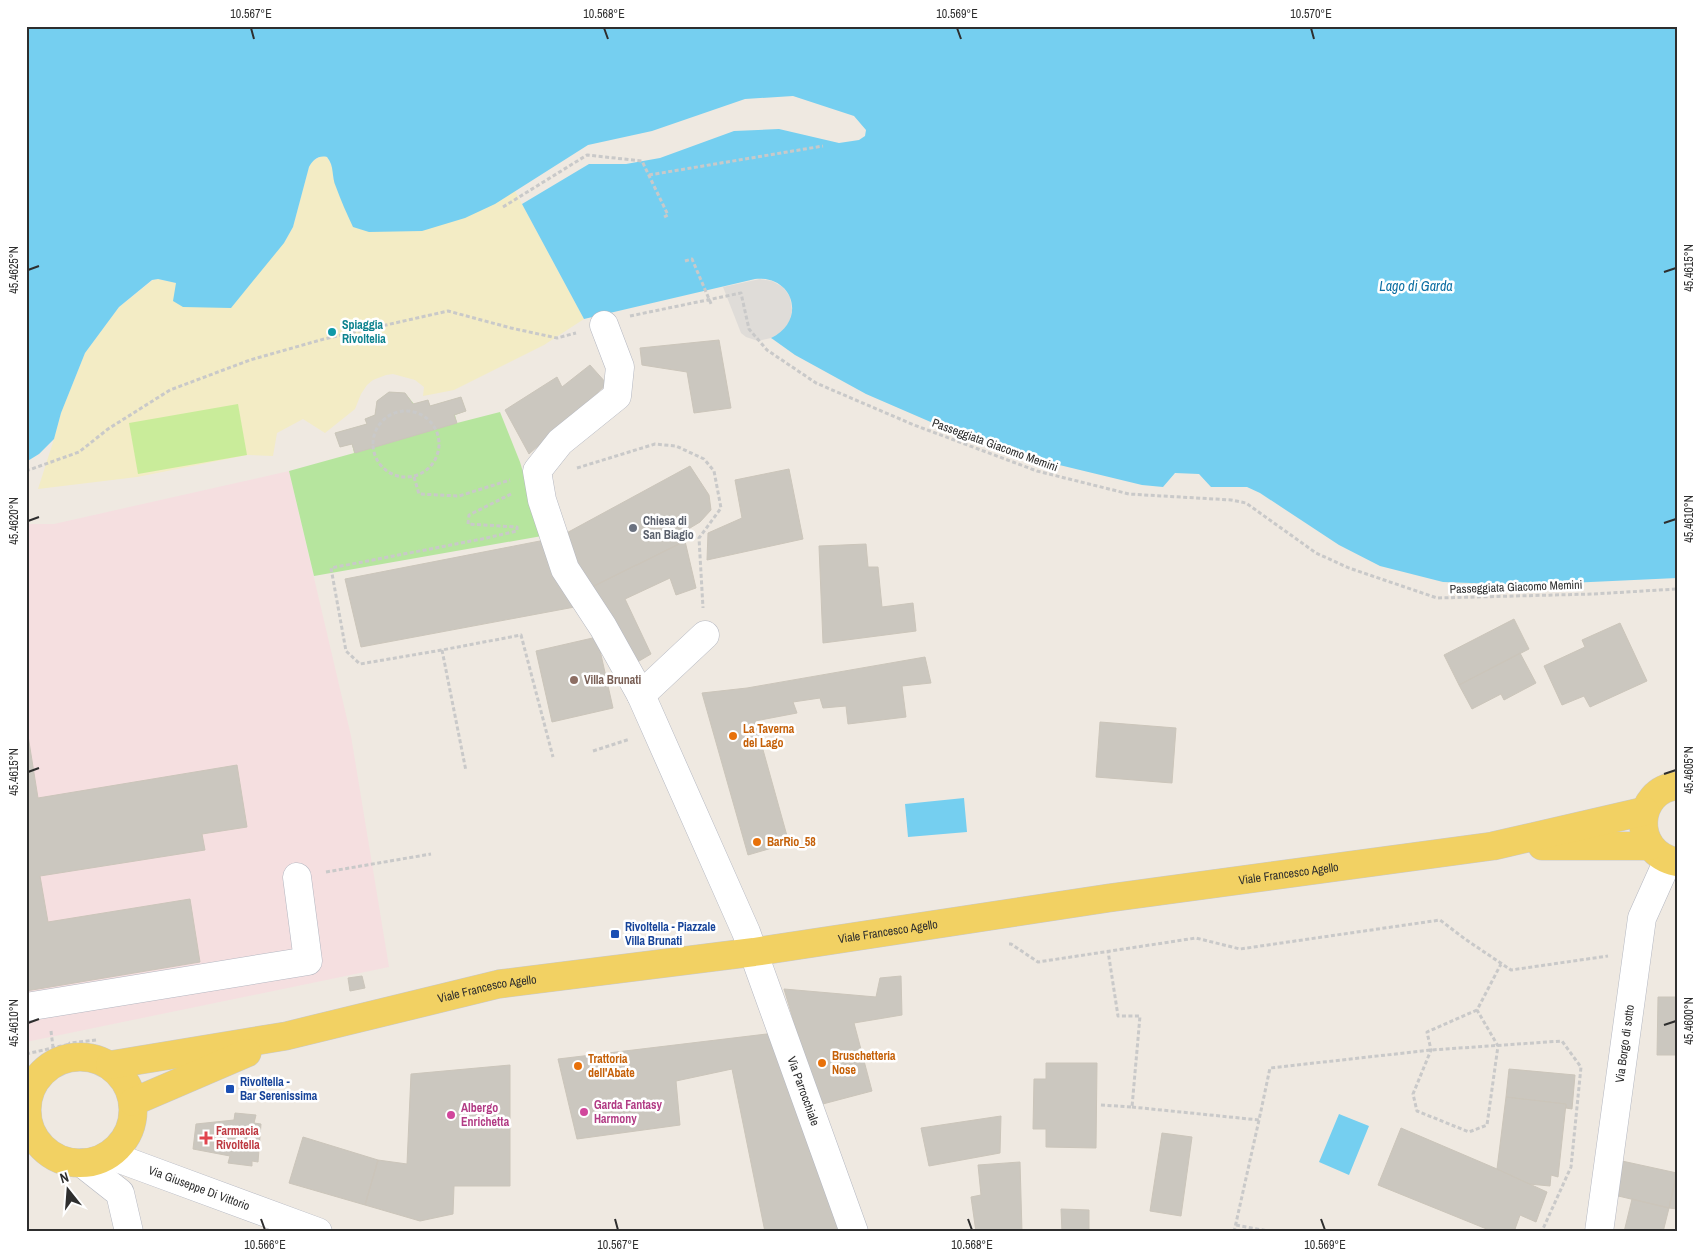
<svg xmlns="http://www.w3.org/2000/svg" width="1703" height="1258" font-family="'Archivo Narrow',sans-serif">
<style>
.medical{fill:#f5dfe0}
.green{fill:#b6e59e}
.sand{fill:#f3ecc5}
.pitch{fill:#c9ec9a}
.plaza{fill:#dfdcd8}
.water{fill:#75cff0}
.building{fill:#cbc7bf;stroke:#cbc5ba}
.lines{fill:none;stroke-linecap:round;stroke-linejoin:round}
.minor-casing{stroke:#b4b7c1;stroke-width:29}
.major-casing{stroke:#c9c9c9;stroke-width:29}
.path{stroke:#c9c9c9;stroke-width:3;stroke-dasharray:4 2.5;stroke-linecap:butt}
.minor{stroke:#fff;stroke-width:28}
.major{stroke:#f2d163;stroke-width:28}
.ticks{fill:none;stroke:#2e2e2e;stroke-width:2}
.culture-dot{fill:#0f9aa8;stroke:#fff;stroke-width:2}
.worship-dot{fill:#6b7280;stroke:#fff;stroke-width:2}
.education-dot{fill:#8d6e63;stroke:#fff;stroke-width:2}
.food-dot{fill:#e8710a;stroke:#fff;stroke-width:2}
.transit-dot{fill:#1a4fb4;stroke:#fff;stroke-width:2}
.hotel-dot{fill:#d1479c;stroke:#fff;stroke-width:2}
.health-dot{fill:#e0444e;stroke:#fff;stroke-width:2}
.labels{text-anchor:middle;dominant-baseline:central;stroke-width:5;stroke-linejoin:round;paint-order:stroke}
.culture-label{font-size:12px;font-weight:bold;fill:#0d838f;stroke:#fff;text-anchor:start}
.street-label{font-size:12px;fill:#2e2e2e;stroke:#fff}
.worship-label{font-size:12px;font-weight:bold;fill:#5b616d;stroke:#fff;text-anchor:start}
.education-label{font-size:12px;font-weight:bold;fill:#785e54;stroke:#fff;text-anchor:start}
.food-label{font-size:12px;font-weight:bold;fill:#c56008;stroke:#fff;text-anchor:start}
.transit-label{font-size:12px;font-weight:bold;fill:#164399;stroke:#fff;text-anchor:start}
.hotel-label{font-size:12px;font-weight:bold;fill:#b23c85;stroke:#fff;text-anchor:start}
.health-label{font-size:12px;font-weight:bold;fill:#be3a42;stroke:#fff;text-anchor:start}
.water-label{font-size:14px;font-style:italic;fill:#0d6fa3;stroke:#fff}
.neatline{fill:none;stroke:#2e2e2e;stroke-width:2}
.ticks-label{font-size:12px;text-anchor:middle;fill:#2e2e2e}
</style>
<rect width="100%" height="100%" fill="#efe9e1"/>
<path class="medical" d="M289,471l62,265 38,231 -363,75v-518h28z"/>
<path class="green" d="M389,392l16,1 9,11 14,-4 2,6 31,-9 5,14 -11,4 2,8 43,-11 20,50 22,74 -228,40 -25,-105 65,-18 -2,-9 -12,3 -5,-14 32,-9 -2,-5 10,-4 2,-14z"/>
<path class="sand" d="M323,156l4,1 6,11v11l162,25 20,-13 69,128 -40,26 -90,45 -31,6 1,-9 -9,-7 -22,-6 -7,1 -13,5 -6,5 -6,9 -6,15 -30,24 -22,-14 -26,14 -4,23 -26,-1 -110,22 -99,12 16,-50 7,-26 24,-60 34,-46 34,-27 5,-1 18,4 108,-40 9,-16 16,-60c3,-6 7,-9 14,-11z"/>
<path class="pitch" d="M238,404l9,51 -109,19 -9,-51z"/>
<path class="plaza" d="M760,279l12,2 11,6 7,10 2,13 -2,11 -8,11 -11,6 -13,3 -12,-4 -5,-4 -18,-46z"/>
<path class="water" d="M26,26h1651v552l-151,7 -83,-3 -63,-16 -41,-21 -79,-52 -13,-6h-36l-12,-13 -24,-1 -12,14 -21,-2 -149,-36 -127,-55 -71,-39 -21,-15 -3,-2c36,-17 23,-63 -16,-59l-171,40 -62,-115 67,-40h37l34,-6 74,-27 45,-2 60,14 20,-3 6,-4 1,-6 -12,-14 -61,-20 -48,3 -93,32 -64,14 -93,59 -30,14 -43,13 -53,1 -16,-5c-6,-13 -12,-26 -17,-40 -5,-11 -1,-20 -9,-30 -9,-2 -14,3 -18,10l-16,60 -9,16 -53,65 -48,-1 -10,-6 3,-18 -18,-4 -6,1 -33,27 -34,46 -24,60 -7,26 -15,15 -13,8z
M964,798l3,34 -59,5 -3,-33z
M1339,1114l30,12 -20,49 -30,-13z"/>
<path class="building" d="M719,340l12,68 -37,5 -7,-41 -45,-7 -2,-17z
M590,365l17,19 -78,70 -24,-44 52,-33 5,10z
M389,392l16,1 8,11 15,-4 2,6 31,-9 5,14 -12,4 3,8 -102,30 -3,-9 -12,3 -5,-14 32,-9 -2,-5 10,-4 2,-14z
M690,466l19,29 2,15 -11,12 -20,12 5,7 -97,48 -27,-53z
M789,469l14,70 -96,21 1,-27 34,-15 -7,-38z
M545,540l35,66 -219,41 -16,-68z
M685,541l11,47 -20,7 -6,-17 -45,21 26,55 -17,10 -46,-75z
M866,544l2,23h10l4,40 31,-4 3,28 -93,12 -4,-97z
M1514,619l15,30 -70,36 -15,-30z
M1620,623l27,58 -57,26 -6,-11 -22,9 -18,-39 41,-19 -3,-7z
M597,637l16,71 -61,14 -16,-71z
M1520,653l16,30 -32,17 -3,-6 -29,15 -13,-24z
M925,657l6,26 -29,3 4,31 -58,7 -2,-18 -23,2 -3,-10 -27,4 4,11 -42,8 34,122 -41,12 -46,-162 45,-5z
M1100,722l76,6 -4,55 -76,-6z
M26,723l12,75 199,-33 10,62 -45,7 3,16 -165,26 8,46 142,-23 10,63 -174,29z
M362,976l3,12 -15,3 -2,-13z
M901,976l1,39 -48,8 18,68 -53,14 -35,-116 92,8 4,-19z
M1658,997h19v58h-20z
M775,1033l64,199h-74l-33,-163 -56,12 4,44 -103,14 -19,-80z
M1046,1063h51l-1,85 -50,-1v-18h-13l1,-50h12z
M510,1065v121h-56l-1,28 -33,7 -55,-16 13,-45 29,4 4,-90z
M1509,1069l66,6 -3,34 -6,-1v-4l-60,-7z
M1506,1097l60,7 -8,73 -7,-2 -1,11 -21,-2 -32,-15z
M235,1113l21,2 -2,8 7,1 -3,38 -6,-1v5l-24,-3 2,-7 -37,-7 3,-25 38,-4z
M1001,1116l-1,37 -71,13 -8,-38z
M1401,1128l96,41 50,23 -11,30 -16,-7 -6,17h-20l-116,-47z
M1162,1133l30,4 -11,79 -31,-5z
M303,1137l75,23 -13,45 -76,-22z
M1622,1161l55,12 -8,35 -55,-13z
M1020,1162l2,70h-46l-5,-35 10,-2 -3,-30z
M1677,1172v37l-8,-1z
M1632,1199l37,9 -6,24h-39z
M1061,1209l28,1v22h-27z"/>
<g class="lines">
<g class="minor-casing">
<g id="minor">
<path id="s1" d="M604,325l16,42 -3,29 -57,46 -23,29 5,29 23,69 38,58 38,68 105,237 108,300"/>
<path d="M641,695l64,-60"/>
<path d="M26,1007l282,-46 -11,-84"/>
<path id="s2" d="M109,1155l209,77"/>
<path d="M82,1163l38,30 9,39"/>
<path id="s3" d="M1599,1232l43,-314 26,-58"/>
</g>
</g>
<g class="major-casing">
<g id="major">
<path d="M1677,786c-41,3 -48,66 0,76"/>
<path d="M1542,846h108"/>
<circle cx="80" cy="1110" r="53"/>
<path id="s4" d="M110,1065l176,-29 213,-52 255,-32 355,-54 384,-52 152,-35"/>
<path d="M133,1102l114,-49"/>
</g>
</g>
<path class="path" d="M649,175l174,-29
M503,207l84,-52 55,6 26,54 -6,3
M685,261l7,-2 20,47
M630,316l111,-23 8,36 18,21 49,33 98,42 123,46 92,23 102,6 15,3 70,50 33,15 88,30 156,-4 84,-5
M373 444a33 33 0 1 1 66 0a33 33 0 1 1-66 0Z
M577,468l78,-24 21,2 28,13 10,12 7,37 -22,30 4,70
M26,471l53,-19 29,-23 62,-39 80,-30 74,-21 124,-28 63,17 46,10 19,-5
M414,477l5,17 40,2 51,-16
M511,494l-42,21 -1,9 49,3v4l-35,8 -151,29 15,83 14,13 82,-14 79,-15 32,122
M442,650l24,121
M593,751l37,-12
M326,872l105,-18
M1009,944h2l27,18 158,-24 44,11 200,-29 25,19 46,31 97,-14
M1477,1010l-50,22 4,18 -18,44 4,17 52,21 18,-7 11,-79 -21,-36 24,-46
M51,1031l2,16
M26,1054l44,-10
M51,1066l19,-23 26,-3
M1101,1105l31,2 8,-91h-22l-10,-65
M1132,1107l127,13 11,-52 161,-18 131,-9 19,26 -10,100 -29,64 2,1
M1236,1225l37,7
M1234,1232l25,-112"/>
<use href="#minor" class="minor"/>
<use href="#major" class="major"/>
</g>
<path class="ticks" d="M251,28l3,11M604,28l4,11M957,28l4,11M1311,28l3,11M28,270l11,-4M1664,272l12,-4M28,521l11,-4M1664,523l12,-4M28,772l11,-4M1664,774l12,-4M28,1023l11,-4M1664,1025l12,-4M261,1219l4,11M615,1219l3,11M968,1219l4,11M1321,1219l4,11"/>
<circle class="culture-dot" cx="332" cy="332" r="5"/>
<circle class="worship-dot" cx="633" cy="528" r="5"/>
<circle class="education-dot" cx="574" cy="680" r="5"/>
<g class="food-dot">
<circle cx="733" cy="736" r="5"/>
<circle cx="757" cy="842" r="5"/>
<circle cx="822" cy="1063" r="5"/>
<circle cx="578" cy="1066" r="5"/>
</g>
<g class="transit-dot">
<rect x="610" y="929" width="10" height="10" rx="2.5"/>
<rect x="225" y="1084" width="10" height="10" rx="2.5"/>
</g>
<g class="hotel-dot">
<circle cx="584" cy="1112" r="5"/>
<circle cx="451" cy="1115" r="5"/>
</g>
<path class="health-dot" d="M203.5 1130.5h5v5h5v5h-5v5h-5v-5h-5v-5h5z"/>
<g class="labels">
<g class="culture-label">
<text x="342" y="325">Spiaggia<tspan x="342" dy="14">Rivoltelia</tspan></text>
</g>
<g class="street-label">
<text transform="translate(995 445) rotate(20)">Passeggiata Giacomo Memini</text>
<text transform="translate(1516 587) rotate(-2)">Passeggiata Giacomo Memini</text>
<text stroke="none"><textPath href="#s4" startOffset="1195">Viale Francesco Agello</textPath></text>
<text stroke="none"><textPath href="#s4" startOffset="790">Viale Francesco Agello</textPath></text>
<text stroke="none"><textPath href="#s4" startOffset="385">Viale Francesco Agello</textPath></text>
<text stroke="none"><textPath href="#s3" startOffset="190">Via Borgo di sotto</textPath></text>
<text stroke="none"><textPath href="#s1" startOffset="862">Via Parrocchiale</textPath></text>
<text stroke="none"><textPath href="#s2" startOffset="96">Via Giuseppe Di Vittorio</textPath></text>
</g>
<g class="worship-label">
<text x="643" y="521">Chiesa di<tspan x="643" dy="14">San Biagio</tspan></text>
</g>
<g class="education-label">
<text x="584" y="680">Villa Brunati</text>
</g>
<g class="food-label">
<text x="743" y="729">La Taverna<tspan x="743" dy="14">del Lago</tspan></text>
<text x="767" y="842">BarRio_58</text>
<text x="832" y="1056">Bruschetteria<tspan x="832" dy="14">Nose</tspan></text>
<text x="588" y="1059">Trattoria<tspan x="588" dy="14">dell'Abate</tspan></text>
</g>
<g class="transit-label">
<text x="625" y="927">Rivoltella - Piazzale<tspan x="625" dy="14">Villa Brunati</tspan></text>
<text x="240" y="1082">Rivoltella -<tspan x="240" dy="14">Bar Serenissima</tspan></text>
</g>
<g class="hotel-label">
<text x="594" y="1105">Garda Fantasy<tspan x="594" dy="14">Harmony</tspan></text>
<text x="461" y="1108">Albergo<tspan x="461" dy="14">Enrichetta</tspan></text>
</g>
<g class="health-label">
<text x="216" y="1131">Farmacia<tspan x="216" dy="14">Rivoltella</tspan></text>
</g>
<g class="water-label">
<text x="1416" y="286">Lago di Garda</text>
</g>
</g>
<rect width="1703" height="1258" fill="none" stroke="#ffffff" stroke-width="55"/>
<g transform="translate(68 1190) rotate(343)" stroke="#ffffff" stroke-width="4" paint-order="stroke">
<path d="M0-4L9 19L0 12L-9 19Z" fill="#2e2e2e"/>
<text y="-8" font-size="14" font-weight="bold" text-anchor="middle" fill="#2e2e2e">N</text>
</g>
<rect x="28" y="28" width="1648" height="1202" class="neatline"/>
<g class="ticks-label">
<text x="251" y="18">10.567°E</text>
<text x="604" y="18">10.568°E</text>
<text x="957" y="18">10.569°E</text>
<text x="1311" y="18">10.570°E</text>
<text transform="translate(1689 268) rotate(-90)" y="4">45.4615°N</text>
<text transform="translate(14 270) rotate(-90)" y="4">45.4625°N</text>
<text transform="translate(1689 519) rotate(-90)" y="4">45.4610°N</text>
<text transform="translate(14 521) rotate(-90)" y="4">45.4620°N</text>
<text transform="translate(1689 770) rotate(-90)" y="4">45.4605°N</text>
<text transform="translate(14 772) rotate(-90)" y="4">45.4615°N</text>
<text transform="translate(1689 1021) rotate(-90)" y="4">45.4600°N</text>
<text transform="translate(14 1023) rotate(-90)" y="4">45.4610°N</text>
<text x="265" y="1249">10.566°E</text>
<text x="618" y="1249">10.567°E</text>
<text x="972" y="1249">10.568°E</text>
<text x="1325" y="1249">10.569°E</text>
</g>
</svg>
